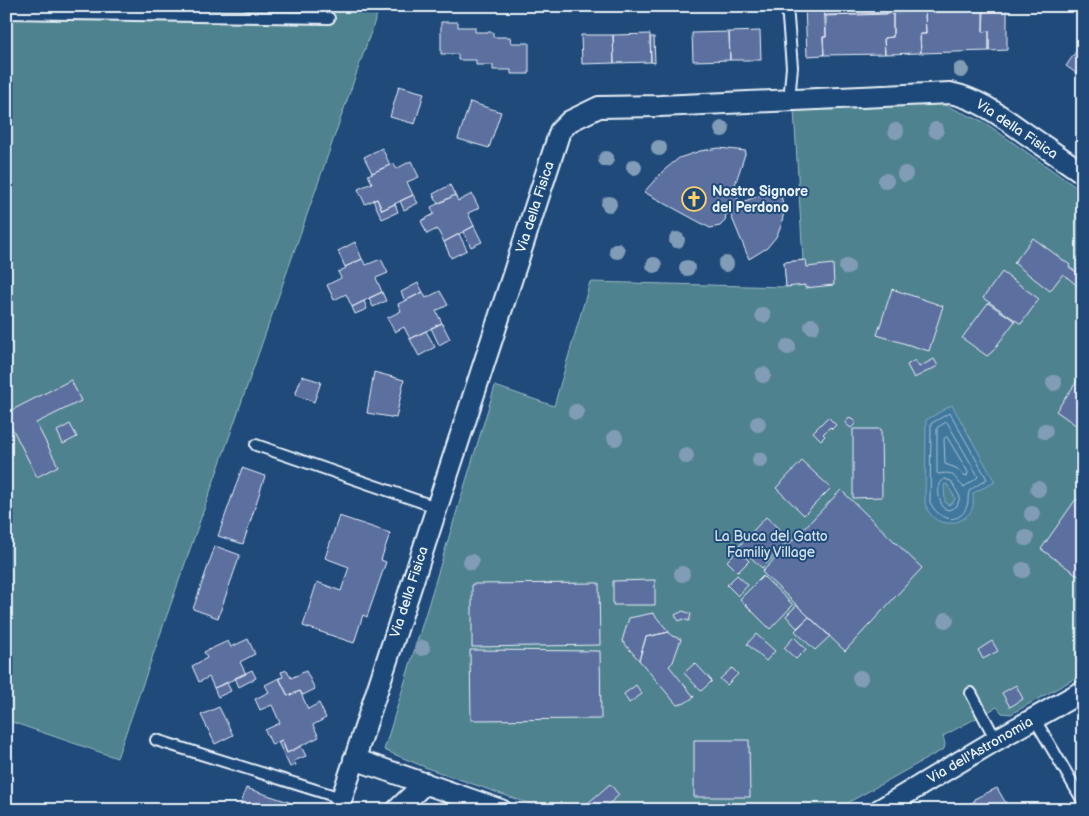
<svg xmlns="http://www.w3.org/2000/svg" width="1089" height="816" font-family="'Balsamiq Sans',sans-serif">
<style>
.green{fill:#4f828f;stroke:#9cbac4}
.water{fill:#41789d;stroke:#84a8c1;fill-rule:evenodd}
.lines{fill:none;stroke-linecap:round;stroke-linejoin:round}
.shore{stroke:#a5c1d4;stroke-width:1}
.building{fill:#5c70a0;stroke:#e8f1f8}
.service-casing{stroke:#e8f1f8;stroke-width:14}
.minor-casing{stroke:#e8f1f8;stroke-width:24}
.service{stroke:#1f4a7a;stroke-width:10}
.minor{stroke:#1f4a7a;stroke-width:20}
.tree{fill:#819cb6}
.labels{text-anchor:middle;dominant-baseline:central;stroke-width:4;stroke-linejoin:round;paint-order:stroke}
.street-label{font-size:14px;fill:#e8f1f8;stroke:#1f4a7a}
.poi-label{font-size:14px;font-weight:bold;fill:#e8f1f8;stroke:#1f4a7a;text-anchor:start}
.park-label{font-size:14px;fill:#d1e0e8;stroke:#1f4a7a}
</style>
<rect width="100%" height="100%" fill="#1f4a7a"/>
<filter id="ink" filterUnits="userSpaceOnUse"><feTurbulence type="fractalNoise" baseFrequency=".02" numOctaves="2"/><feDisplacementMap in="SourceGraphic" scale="10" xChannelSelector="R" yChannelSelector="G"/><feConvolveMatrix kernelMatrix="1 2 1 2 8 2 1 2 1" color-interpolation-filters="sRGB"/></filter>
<g filter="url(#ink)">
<path class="green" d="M6,6h374l-263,752 -111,-38z
M942,104l42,18 99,70v482l-72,40 -9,-1 -5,-6 -54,29 2,8 -1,5 -109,61h-288l-120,-42 -43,-18 111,-364 59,20 36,-124 196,5 -2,-25 19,-2 -9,-150z"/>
<path class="water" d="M952,405l43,77 -22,11c0,6 1,12 -1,16 -8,16 -31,19 -41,6 -3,-3 -4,-8 -6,-11l1,-84zM947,484l8,14 -2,5 -5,2 -3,-3 -1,-17z"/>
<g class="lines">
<path class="shore" d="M950,413l37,66 -17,11c-3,5 -1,11 -3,16 -8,21 -30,13 -37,-4l1,-78z
M947,422l31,54 -1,2 -13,9c-10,-7 -8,-17 -25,-13l-2,-1v-45z
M947,437l21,35 -1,4 -3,-1 -8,-7 -11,-4 -1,-25z
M945,479l6,2 9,16 -3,9 -8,4 -4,-1c-7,-7 -10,-26 0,-30z"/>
</g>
<path class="building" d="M805,6h19l2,31h-3l1,18 -17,1z
M824,6h63v8l-62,2z
M983,6h24v44l-18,1v-20l-6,1z
M984,11l-1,21 6,-1v20l-68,2 -1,-19h6l-1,-22z
M925,12l1,22h-6l1,19 -36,1 -1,-16 9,-1v-24z
M893,13v24l-9,1 1,16 -61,1 -1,-18h3v-22z
M441,22h17v5h17v5h18v5h17l1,6h18v31h-18v-4h-18v-5h-17v-5h-18v-6h-17z
M760,31l1,29h-31l-1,-28z
M729,32l1,28 -37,1 -1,-28z
M650,34l1,28 -37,1 -1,-28z
M581,35h32l1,28 -32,1z
M650,37h4l1,26 -4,-1z
M1079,47l2,2 2,-2v31l-17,-12z
M399,86l25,7 -9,31 -25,-7z
M470,102l31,10 -12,36 -31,-9z
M382,148l8,17 -18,8 -8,-16z
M719,148l27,3 -14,43 10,8 38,-14 4,24 -3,14 -5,11 -9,11 -18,11 -19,-46 -4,1 -1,7 -5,5 -10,2 -66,-36 19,-21 16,-13 21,-7z
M411,161l8,16 -12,5 6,13 -31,15 -5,-11 -12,5 -7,-15 14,-6 -4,-8 26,-12 2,6z
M450,185l5,10 -17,9 -5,-10z
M472,194l7,14 -11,5 6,13 -30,16 -7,-13 -10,5 -6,-13 13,-7 -3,-7 24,-12 3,6z
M413,195l5,8 -14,7 -4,-9z
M377,199l5,11 13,-6 3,8 -16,7 -9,-19z
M474,226l8,16 -11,5 -8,-15z
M459,234l8,16 -16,8 -7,-16z
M1033,238l37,27 -1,2 7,5 7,-10v20l-4,5 -16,-13 -13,17 -36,-28z
M355,242l7,17 -17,8 -7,-16z
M362,259l4,6 15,-6 7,14 -12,5 6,14 -30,15 -6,-13 -12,6 -7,-15 14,-7 -3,-6 8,-4 -1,-1z
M806,260l1,7 26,-3 1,21 -29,3v-3l-19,2 -2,-25z
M1002,272l37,27 -18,25 -38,-26z
M418,283l5,9 -18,9 -4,-9z
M892,289l51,17 -14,45 -52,-16z
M440,291l8,14 -12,6 6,12 -32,16 -6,-12 -9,5 -8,-14 14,-7 -3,-7 25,-12 3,6z
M382,292l4,9 -13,6 -4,-9z
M364,301l3,8 -12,5 -3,-7z
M988,303l27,18 -23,31 -5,4 -25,-18z
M442,323l8,16 -11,6 -8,-17z
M426,331l9,16 -16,9 -9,-17z
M934,359l4,7 -24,12 -7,-13 8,-5 4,7z
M374,372l30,8 -8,38 -29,-5z
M1083,373v57l-27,-19z
M302,376l19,6 -7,20 -19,-7z
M71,380l10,21 -45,22 22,43 -21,11 -31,-61v-3z
M828,417l8,8 -4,4 -2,-2 -7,7 2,2 -4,4 -8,-8z
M850,417l6,6 -5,5 -6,-5z
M70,424l7,13 -14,7 -6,-13z
M853,429h28l1,68 -29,1z
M802,461l29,27 -27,27 -28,-27z
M242,468l23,8 -22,68 -25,-8z
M841,490l81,78 -77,83 -83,-79z
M1076,499l7,5v75l-42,-30z
M339,516l51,17 -9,27 5,2 -19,55 -4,-2 -9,28 -51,-17 14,-44 24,9 8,-24 -24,-9z
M766,517l24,22 -28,29 -23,-22z
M215,546l25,9 -22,63 -25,-9z
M738,550l11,11 -11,11 -11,-11z
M737,575l11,10 -10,11 -11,-11z
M763,576l30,29 -23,24 -30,-30z
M655,580v25h-42v-24z
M599,583l1,62 -128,2v-63z
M797,605l12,12 -12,11 -11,-12z
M683,611l8,3 -2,7 -6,-2 -4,2 -4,-6z
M653,613l16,19 -23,5 -7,23 -17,-19 7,-23z
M809,617l21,19 -15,14 -20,-19z
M669,632l3,4 9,3 -8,23 -4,4 25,31 -9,6 -8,2 -38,-45 7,-23z
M756,634l19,17 -9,10 -19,-17z
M794,637l12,12 -10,10 -12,-11z
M248,639l7,15 -15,8 6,12 -32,14 -5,-11 -10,5 -7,-16 15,-8 -3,-6 24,-11 3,6z
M992,641l6,10 -15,8 -5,-9z
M470,650l130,1 1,68 -130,1z
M695,663l17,18 -11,10 -17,-18z
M732,668l6,6 -11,11 -7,-6z
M252,670l4,8 -17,9 -4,-9z
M287,670l4,8 15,-7 9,18 -12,6 -3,-4 -12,5 -9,-18 4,-1 -2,-5z
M279,678l9,18 12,-5 8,18 11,-6 7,15 -13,7 6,12 -32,16 -5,-13 -10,5 -7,-15 15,-7 -8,-18 -12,5 -5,-11 14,-7 -4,-7z
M227,683l4,8 -13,6 -4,-9z
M636,685l6,9 -13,9 -5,-9z
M1016,685l7,14 -13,8 -8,-14z
M219,707l14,28 -18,9 -14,-29z
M282,740l5,13 14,-7 5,10 -12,5 2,4 -6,2 -12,-25z
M694,740h55l1,57h-56z
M610,784l9,11 -17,15h-8l-6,-7z
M246,788l55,18 -2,4h-60z
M997,788l13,22h-45l-2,-3 12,-6 -1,-2z"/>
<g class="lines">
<g class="service-casing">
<path id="service" d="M787,6l5,61 -3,34
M6,13l323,5
M256,445l180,62
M971,693l25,47
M1034,718l49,83
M156,740l185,58"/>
</g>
<g class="minor-casing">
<path id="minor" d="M354,759l147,51
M338,810l222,-679 10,-10 29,-14 61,-1 290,-13c29,6 51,23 75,40 19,13 39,27 58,40
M397,810l28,-27
M879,810l117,-70 87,-49"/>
</g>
<use href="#service" class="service"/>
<use href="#minor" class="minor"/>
</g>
<g class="tree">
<circle cx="961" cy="70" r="8"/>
<circle cx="722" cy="129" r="8"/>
<circle cx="936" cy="130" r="8"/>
<circle cx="896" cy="131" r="8"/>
<circle cx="659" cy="148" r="8"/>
<circle cx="606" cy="159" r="8"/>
<circle cx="634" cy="167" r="8"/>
<circle cx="905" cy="174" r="8"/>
<circle cx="886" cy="181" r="8"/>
<circle cx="609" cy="204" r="8"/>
<circle cx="677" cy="240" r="8"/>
<circle cx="617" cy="251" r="8"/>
<circle cx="726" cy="264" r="8"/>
<circle cx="654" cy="265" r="8"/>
<circle cx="847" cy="267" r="8"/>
<circle cx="687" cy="268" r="8"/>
<circle cx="763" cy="315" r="8"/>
<circle cx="812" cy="326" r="8"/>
<circle cx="788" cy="347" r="8"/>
<circle cx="763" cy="375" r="8"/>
<circle cx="1054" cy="383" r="8"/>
<circle cx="576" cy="412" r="8"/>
<circle cx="758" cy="424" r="8"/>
<circle cx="1045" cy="431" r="8"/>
<circle cx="615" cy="438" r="8"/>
<circle cx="686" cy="456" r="8"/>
<circle cx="760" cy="460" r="8"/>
<circle cx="1038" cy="489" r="8"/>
<circle cx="1032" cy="514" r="8"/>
<circle cx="1026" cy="538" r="8"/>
<circle cx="471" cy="562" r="8"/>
<circle cx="1023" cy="570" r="8"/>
<circle cx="682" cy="574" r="8"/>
<circle cx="946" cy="620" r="8"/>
<circle cx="422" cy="648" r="8"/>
<circle cx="860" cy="678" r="8"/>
</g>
</g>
<defs>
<g id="church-ring" transform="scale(1.25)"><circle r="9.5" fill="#1f4a7a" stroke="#ffd166" stroke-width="1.5"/><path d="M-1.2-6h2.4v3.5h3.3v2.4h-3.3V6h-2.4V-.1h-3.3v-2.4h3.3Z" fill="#ffd166"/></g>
</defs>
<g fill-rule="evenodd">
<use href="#church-ring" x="694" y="199"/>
</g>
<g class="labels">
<g class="street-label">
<text transform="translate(1017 129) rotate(34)">Via della Fisica</text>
<text transform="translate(535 207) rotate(-72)">Via della Fisica</text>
<text transform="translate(409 592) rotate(-72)">Via della Fisica</text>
<text transform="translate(980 750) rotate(-30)">Via dell'Astronomia</text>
</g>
<g class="poi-label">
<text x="712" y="191">Nostro Signore<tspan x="712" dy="16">del Perdono</tspan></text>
</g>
<g class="park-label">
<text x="771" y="536">La Buca del Gatto<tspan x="771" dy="16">Familiy Village</tspan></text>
</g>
</g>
<rect width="1089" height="816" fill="none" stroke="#1f4a7a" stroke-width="25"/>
<rect x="12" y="12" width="1064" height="791" fill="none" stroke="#e8f1f8" stroke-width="2" filter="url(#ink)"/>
</svg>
